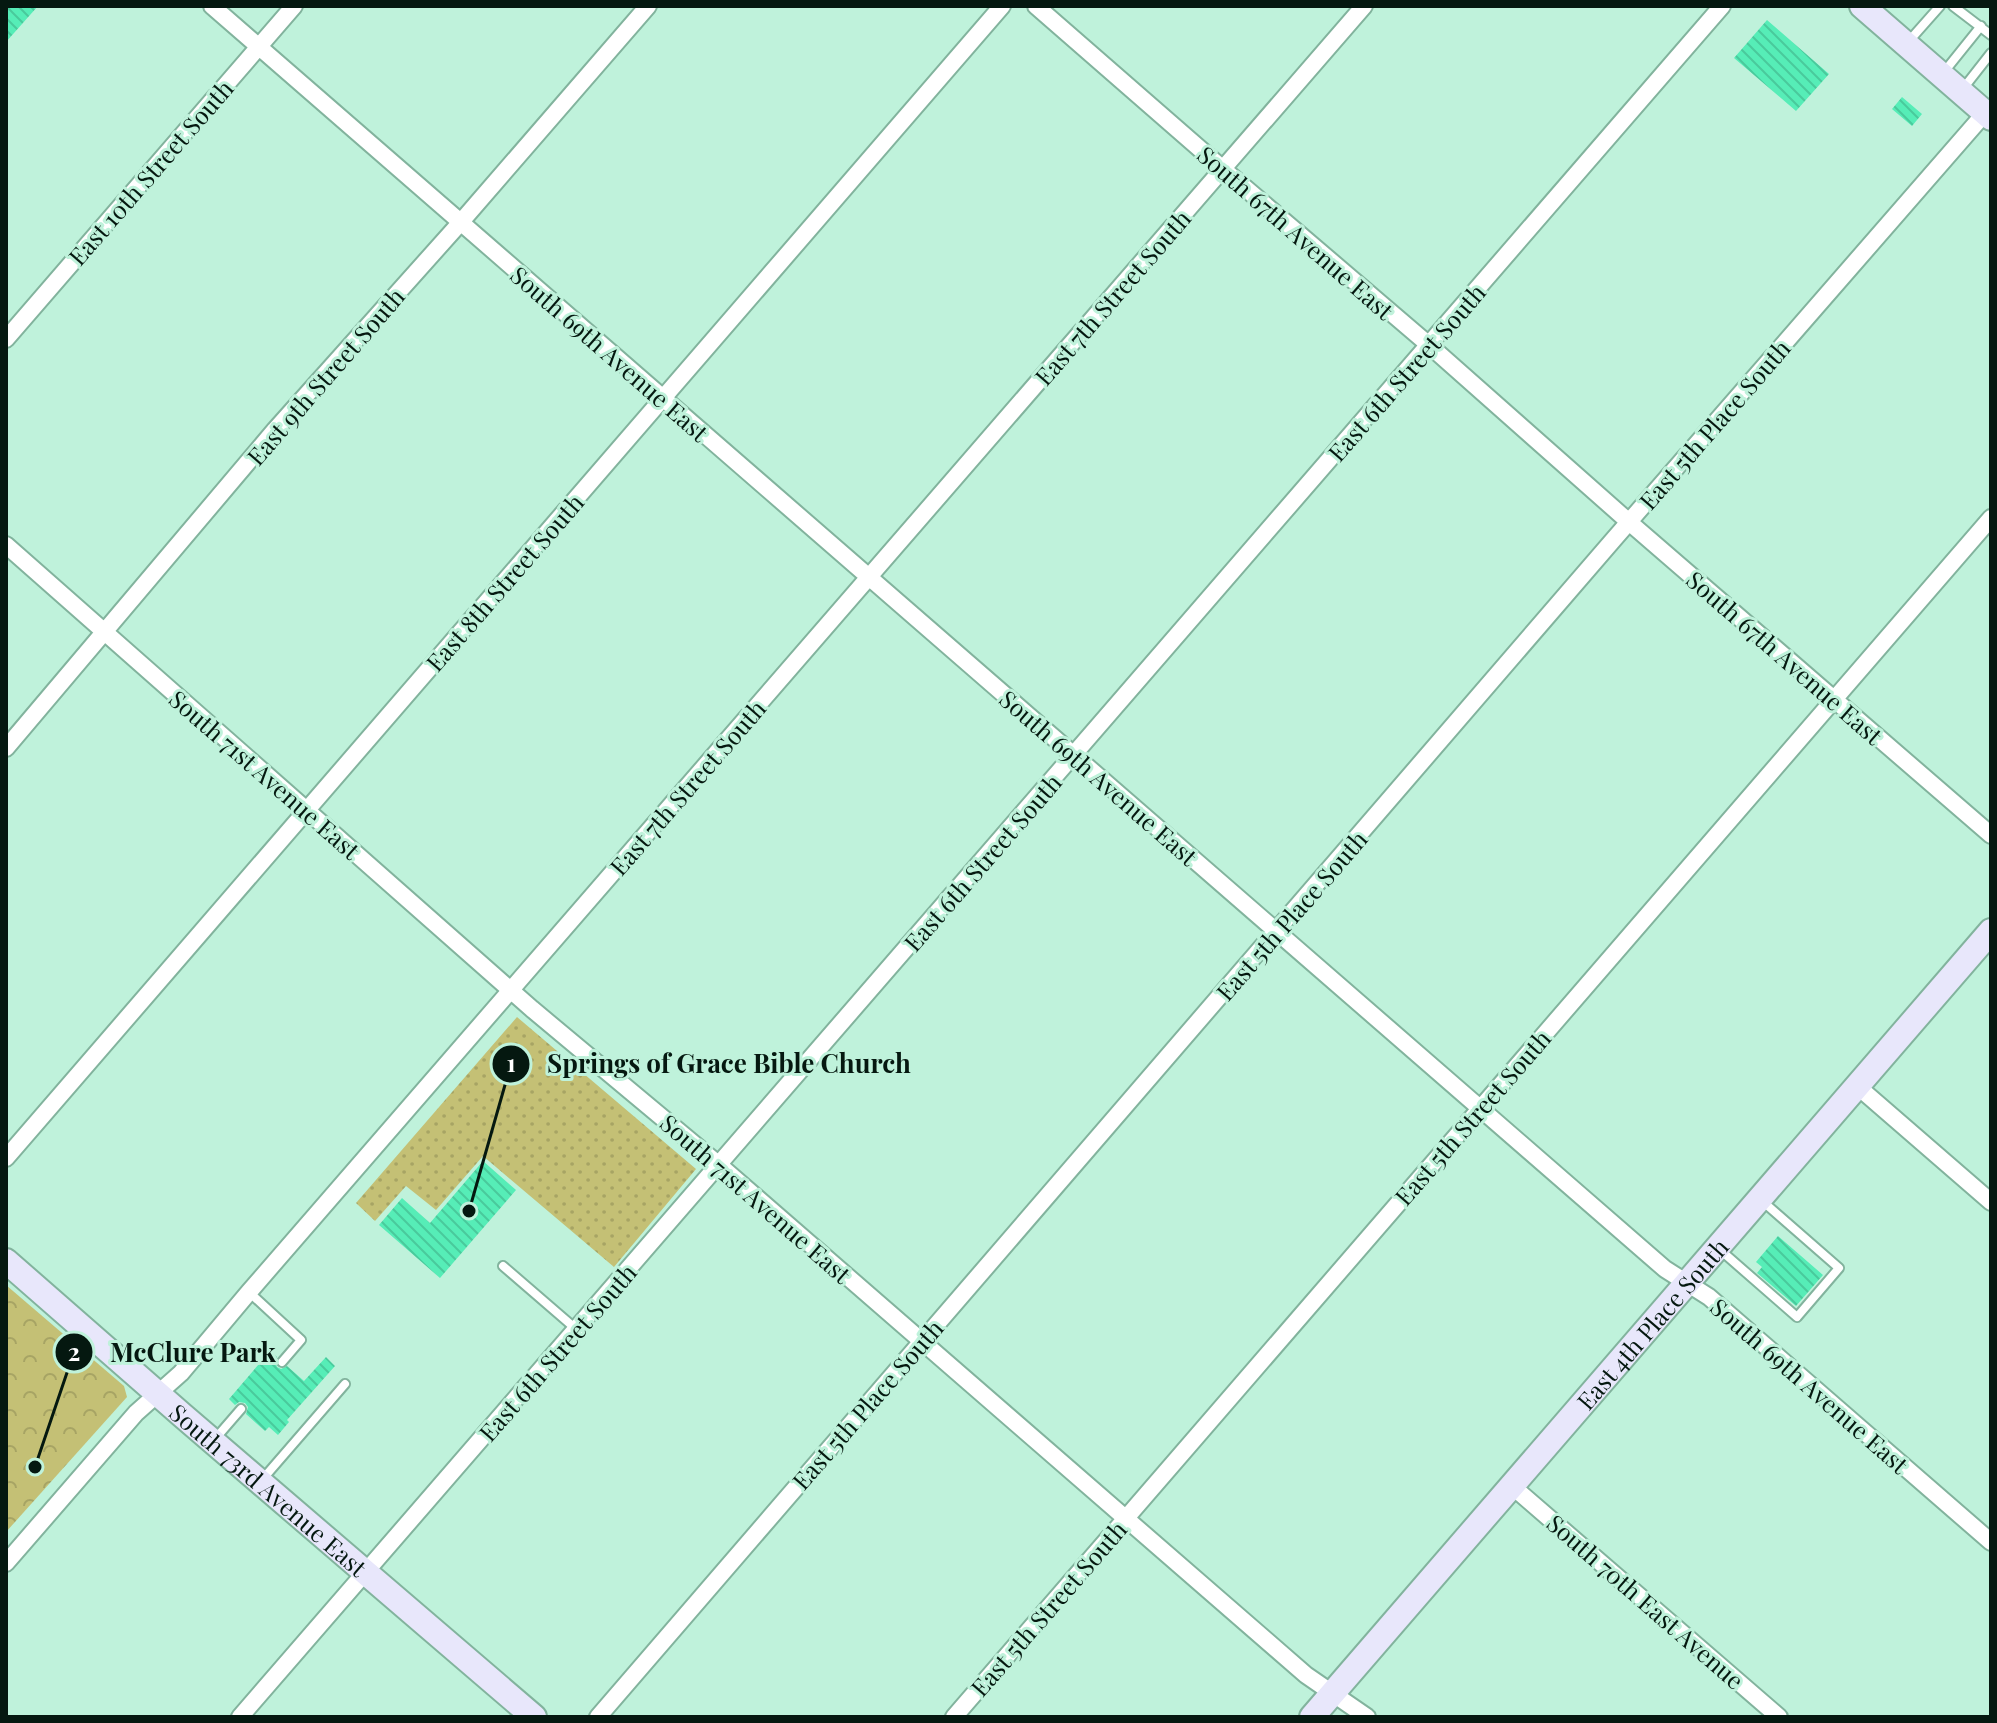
<svg xmlns="http://www.w3.org/2000/svg" width="1997" height="1723" font-family="'Playfair Display',serif">
<style>
.grass{fill:url(#grass-dots)}
.forest{fill:url(#forest-crowns)}
.building{fill:url(#building-back-hatch)}
.lines{fill:none;stroke-linecap:round;stroke-linejoin:round}
.lane-casing{stroke:#82b39d;stroke-width:12}
.street-casing{stroke:#82b39d;stroke-width:20}
.secondary-casing{stroke:#82b39d;stroke-width:28}
.lane{stroke:#fff;stroke-width:8}
.street{stroke:#fff;stroke-width:16}
.secondary{stroke:#e8e7fb;stroke-width:24}
.labels{text-anchor:middle;dominant-baseline:central;stroke-width:6;stroke-linejoin:round;paint-order:stroke}
.street-label{font-size:24px;fill:#051810;stroke:#bff2db}
.leader{fill:none;stroke:#051810;stroke-width:3}
.callout-dot{fill:#051810;stroke:#bff2db;stroke-width:3}
.mark-label{font-size:24px;text-anchor:middle;font-weight:bold;fill:#fff}
.callout-label{font-size:26px;text-anchor:middle;font-weight:bold;fill:#051810;stroke:#bff2db;stroke-width:6;stroke-linejoin:round;paint-order:stroke}
</style>
<defs>
<pattern id="grass-dots" width="8" height="8" patternUnits="userSpaceOnUse" patternTransform="scale(2)"><rect width="8" height="8" fill="#c4c075"/><path d="M2 2h.1M6 6h.1" fill="none" stroke="#a7a464" stroke-width="1.8" stroke-linecap="round"/></pattern>
<pattern id="forest-crowns" width="20" height="18" patternUnits="userSpaceOnUse" patternTransform="scale(2)"><rect width="20" height="18" fill="#c4c075"/><path d="M2 6a3 3 0 1 1 6 0M12 15a3 3 0 1 1 6 0" fill="none" stroke="#a7a464"/></pattern>
<pattern id="building-back-hatch" width="6" height="6" patternUnits="userSpaceOnUse" patternTransform="scale(2)"><rect width="6" height="6" fill="#56edb7"/><path d="M-1 5l2 2M0 0l6 6M5-1l2 2" fill="none" stroke="#49ca9c"/></pattern>
</defs>
<rect width="100%" height="100%" fill="#bff2db"/>
<path class="grass" d="M517,1017l179,152 -82,98 -131,-111 -47,54 -30,-24 -31,35 -19,-18z"/>
<path class="forest" d="M6,1285l118,101 3,11 -121,135z"/>
<path class="building" d="M6,6h32l-32,36z
M1767,20l62,54 -33,37 -62,-53z
M1902,97l20,17 -10,12 -20,-17z
M483,1161l33,29 -76,88 -61,-53 23,-27 28,25z
M1778,1236l45,39 -27,31 -39,-33 5,-6 -6,-5z
M270,1351l7,6 -2,4 2,6 4,2 6,-3 17,15 22,-24 9,9 -48,54 2,2 -11,13 -9,-8 -4,4 -19,-17 2,-7 -3,-4 -6,-1 -4,3 -6,-6z"/>
<g class="lines">
<g class="lane-casing">
<path id="lane" d="M1953,6l38,29
M1909,41l31,-35
M1944,72l37,-46
M1962,90l29,-37
M1718,1248l79,69 42,-49 -79,-69
M503,1266l73,63
M249,1292l52,48 -19,22
M215,1439l26,-30
M261,1481l84,-97"/>
</g>
<g class="street-casing">
<path id="street" d="M212,6l1453,1263 44,28 282,245
M1036,6l187,163 206,176 200,177 362,313
M6,339l288,-333
M6,545l526,464 187,156 587,510 61,42
M6,748l269,-318 185,-207 188,-217
M1856,1085l135,117
M6,1158l996,-1152
M1512,1486l267,231
M6,1563l130,-150 45,-40 68,-81 1115,-1286
M240,1717l1482,-1711
M598,1717l1016,-1178 371,-426
M954,1717l1037,-1199"/>
</g>
<g class="secondary-casing">
<g id="secondary">
<path d="M1862,6l129,112"/>
<path id="s1" d="M6,1261l176,154 352,302"/>
<path id="s2" d="M1312,1717l679,-786"/>
</g>
</g>
<use href="#lane" class="lane"/>
<use href="#street" class="street"/>
<use href="#secondary" class="secondary"/>
</g>
<g class="labels">
<g class="street-label">
<text transform="translate(150 172) rotate(-49)">East 10th Street South</text>
<text transform="translate(1296 232) rotate(41)">South 67th Avenue East</text>
<text transform="translate(1112 297) rotate(-49)">East 7th Street South</text>
<text transform="translate(610 353) rotate(41)">South 69th Avenue East</text>
<text transform="translate(1406 372) rotate(-49)">East 6th Street South</text>
<text transform="translate(325 376) rotate(-49)">East 9th Street South</text>
<text transform="translate(1714 424) rotate(-49)">East 5th Place South</text>
<text transform="translate(504 582) rotate(-49)">East 8th Street South</text>
<text transform="translate(1785 657) rotate(41)">South 67th Avenue East</text>
<text transform="translate(265 774) rotate(41)">South 71st Avenue East</text>
<text transform="translate(1099 777) rotate(41)">South 69th Avenue East</text>
<text transform="translate(687 787) rotate(-49)">East 7th Street South</text>
<text transform="translate(982 862) rotate(-49)">East 6th Street South</text>
<text transform="translate(1291 915) rotate(-49)">East 5th Place South</text>
<text transform="translate(1472 1117) rotate(-49)">East 5th Street South</text>
<text transform="translate(756 1198) rotate(41)">South 71st Avenue East</text>
<text stroke="none"><textPath href="#s2" startOffset="520">East 4th Place South</textPath></text>
<text transform="translate(557 1352) rotate(-49)">East 6th Street South</text>
<text transform="translate(1810 1385) rotate(41)">South 69th Avenue East</text>
<text transform="translate(867 1404) rotate(-49)">East 5th Place South</text>
<text stroke="none"><textPath href="#s1" startOffset="348">South 73rd Avenue East</textPath></text>
<text transform="translate(1646 1601) rotate(41)">South 70th East Avenue</text>
<text transform="translate(1048 1608) rotate(-49)">East 5th Street South</text>
</g>
</g>
<path class="leader" d="M469 1211L511 1064M35 1467L74 1352"/>
<g class="callout-dot">
<circle cx="469" cy="1211" r="8"/>
<circle cx="35" cy="1467" r="8"/>
<circle cx="511" cy="1064" r="20"/>
<circle cx="74" cy="1352" r="20"/>
</g>
<g class="mark-label">
<text x="511" y="1072">1</text>
<text x="74" y="1361">2</text>
</g>
<g class="callout-label">
<text x="729" y="1073">Springs of Grace Bible Church</text>
<text x="193" y="1362">McClure Park</text>
</g>
<rect width="1997" height="1723" fill="none" stroke="#051810" stroke-width="16"/>
</svg>
